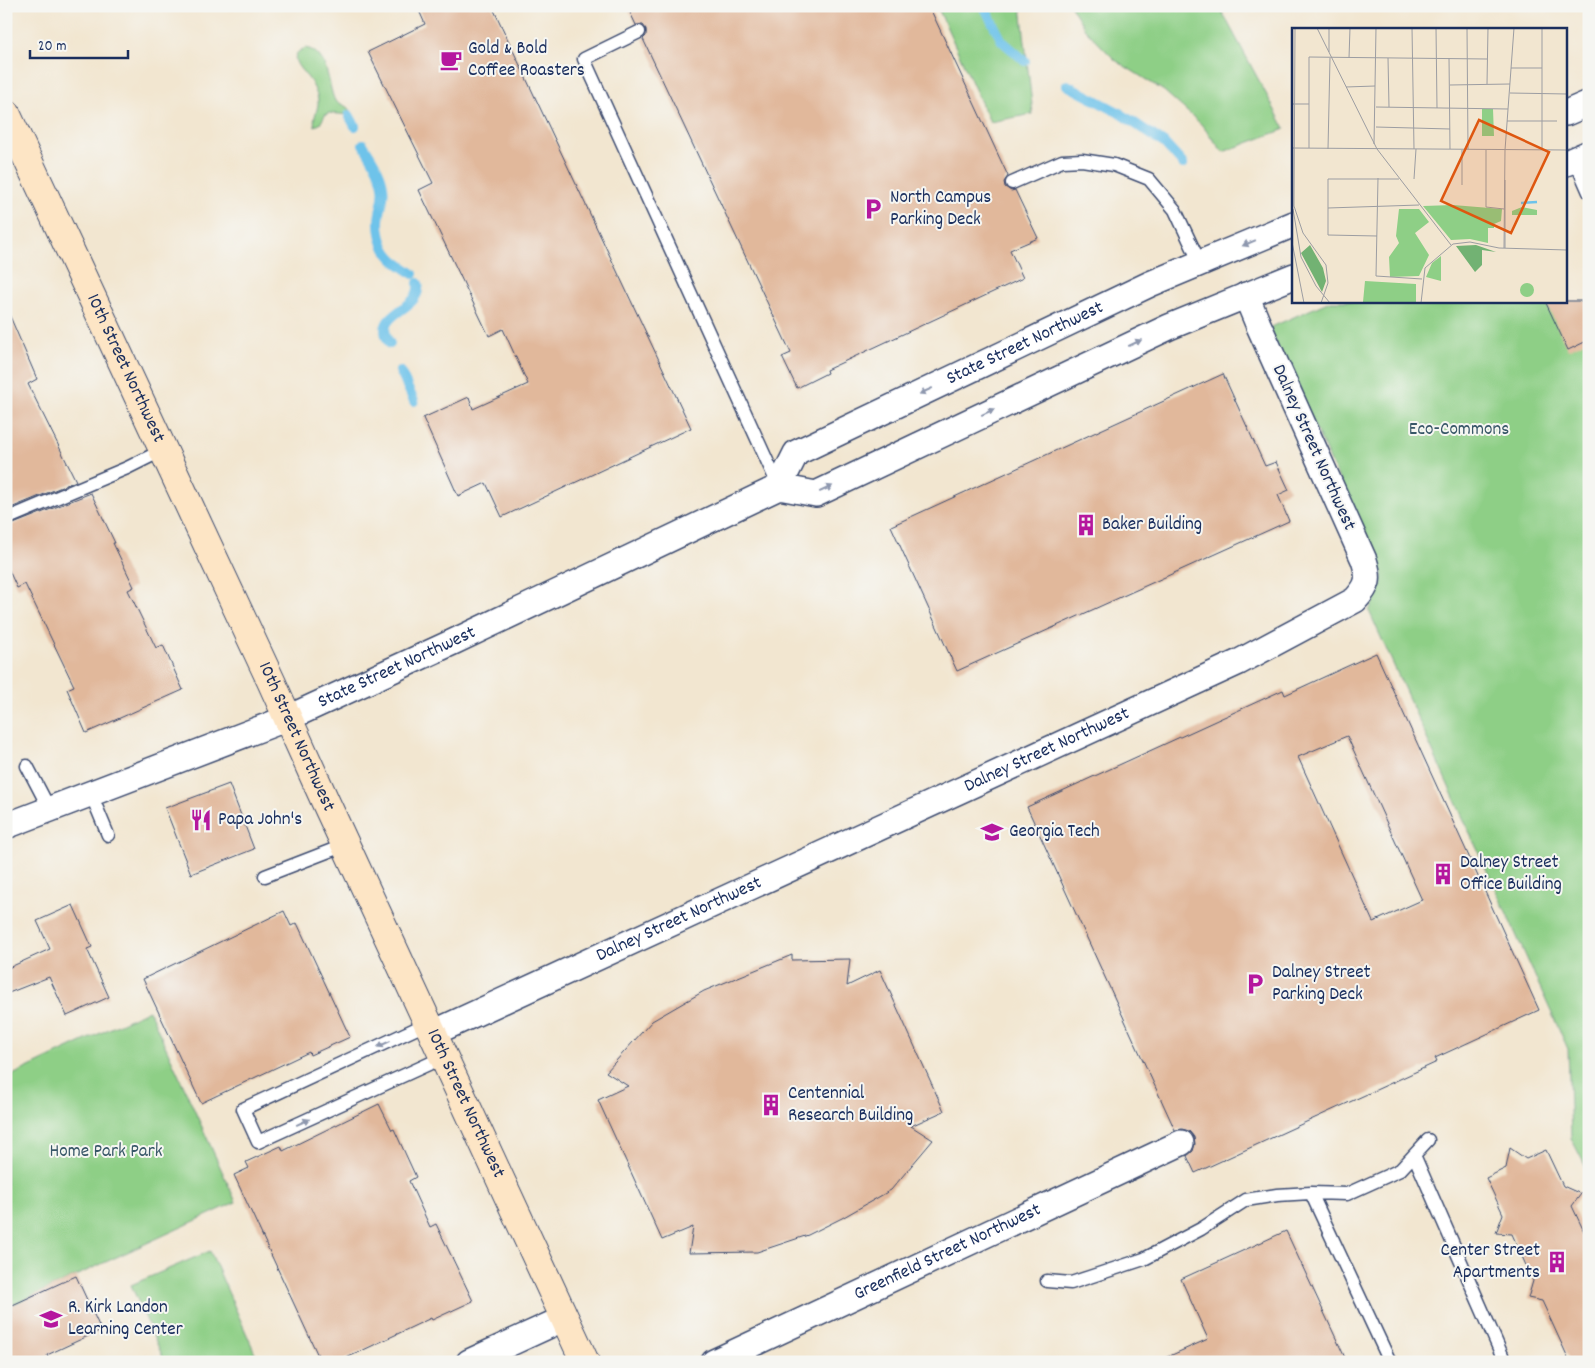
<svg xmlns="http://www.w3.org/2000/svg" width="1595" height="1368" font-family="Dekko,sans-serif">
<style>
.green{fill:#8ecf86;stroke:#547f72}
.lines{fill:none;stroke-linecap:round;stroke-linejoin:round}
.stream{stroke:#6ec3ea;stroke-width:10}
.building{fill:#e1b89b;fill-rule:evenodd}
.service-casing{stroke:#3b4a6f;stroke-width:15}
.minor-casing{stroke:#3b4a6f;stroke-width:28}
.secondary-casing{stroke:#3b4a6f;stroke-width:30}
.service{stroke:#fff;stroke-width:12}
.minor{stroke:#fff;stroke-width:25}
.secondary{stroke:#fde5c5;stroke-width:28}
.oneway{fill:#8d97ae}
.labels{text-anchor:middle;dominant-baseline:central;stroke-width:4;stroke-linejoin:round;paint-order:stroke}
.poi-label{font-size:19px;fill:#1b2f5e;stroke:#f6f6f2;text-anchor:start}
.street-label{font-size:19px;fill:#1b2f5e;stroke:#f6f6f2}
.park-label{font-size:19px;fill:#385768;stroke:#f6f6f2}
.inset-river{fill:none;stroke:#6ec3ea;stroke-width:2.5}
.inset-road{fill:none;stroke:#9c9da2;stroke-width:1}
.view{fill:#de5710;fill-opacity:0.15;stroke:#de5710;stroke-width:2.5}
.inset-edge{fill:none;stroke:#1b2f5e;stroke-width:2.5}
</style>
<rect width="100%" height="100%" fill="#f6f6f2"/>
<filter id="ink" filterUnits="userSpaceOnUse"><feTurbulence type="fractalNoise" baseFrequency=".02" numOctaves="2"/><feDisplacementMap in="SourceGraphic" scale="10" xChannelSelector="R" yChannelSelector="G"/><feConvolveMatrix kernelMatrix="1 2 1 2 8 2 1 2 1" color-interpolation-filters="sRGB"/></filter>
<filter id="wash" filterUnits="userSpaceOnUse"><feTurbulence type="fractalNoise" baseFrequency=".0096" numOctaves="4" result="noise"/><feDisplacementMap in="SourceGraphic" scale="20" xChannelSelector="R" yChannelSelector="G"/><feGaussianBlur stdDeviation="1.12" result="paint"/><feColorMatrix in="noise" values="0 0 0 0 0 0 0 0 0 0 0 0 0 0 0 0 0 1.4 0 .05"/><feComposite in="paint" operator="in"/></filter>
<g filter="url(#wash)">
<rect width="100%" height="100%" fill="#f2e6d0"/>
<path class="green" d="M937,6h84l12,108 -43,8z
M1071,6h148l66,123 -62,23 -22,-28 -37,-33 -49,-31 -30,-31z
M306,48c23,5 21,35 29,53l12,6 3,4 -1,4 -20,-2 -4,2 -5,9 -5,2c-3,-9 4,-16 3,-26 -1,-7 -6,-17 -10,-22 -8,-10 -23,-23 -2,-30z
M1330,301h215l44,39v833l-18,-35 -3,-89 -199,-438 13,-26v-13l-113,-244z
M149,1010l87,192 -230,106v-230z
M210,1251l49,111h-94l-34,-77z"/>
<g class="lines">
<path class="stream" d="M984,6l18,35 23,20
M1067,85l51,27 46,31 19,21
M349,115l6,11
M363,144c7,12 18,27 20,42 2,10 -1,17 -3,27 -3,14 1,34 11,44 6,7 15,11 22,17
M390,344c-21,-33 33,-32 28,-61
M400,371l14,30"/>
</g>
<g id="blocks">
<path class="building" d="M417,6h75l199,422 -189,89 -16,-34 -28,13 -35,-78 46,-21 4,12 55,-25 -25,-55 -14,7 -70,-146 14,-7 -65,-131 57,-28z
M627,6h302l79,170 -4,6 1,5 6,4 4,-1 23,48 -28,12 13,28 -197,92 1,3 -30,15 -15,-31 9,-4 -148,-314 3,-3v-7l-3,-4h-7z
M1545,301h44v39l-21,10z
M6,307l31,72 -9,5 48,97 -70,29z
M1223,374l42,92 11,-4 13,28 -11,5 11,26 -332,150 -66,-145z
M91,493l24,50h-2l21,44 -6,3 28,58 7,-3 20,45 -97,43 -19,-44 7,-3 -49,-102 -8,4 -11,-24v-37z
M1376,653l163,357 -104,48 2,4 -242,111 -8,-17 6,-5 2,-7 -1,-7 -5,-6 -7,-2 -7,1 -148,-323 256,-117 2,5zM1347,736l75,164 -49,22 -75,-165z
M229,784l25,65 -63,25 -26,-66z
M73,905l19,42 -5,2 22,48 -42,19 -18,-39 -43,17v-25l44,-20 -13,-28z
M284,911l7,15 6,-3 53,114 -40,18 -1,-3 -108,51 -58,-124z
M792,955v5l58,-1 -3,27 33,-16 64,141 -33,15 22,14 -42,50 -49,28 -34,17 -51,17 -68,1 4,-26 -31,13 -64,-140 30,-14 -22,-14 46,-51 52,-30z
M379,1104l13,26 2,-1 22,48 -7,4 21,46 6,-3 37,77 -41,19 -1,-2 -93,44h-17l-87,-187 15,-7 -3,-6 35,-16 2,5z
M1510,1148l16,11 20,-9 17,36 18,8 -9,12 17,36v120h-19l-28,-61 -14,-3 5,-17 -21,-47 -16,-1 7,-19 -17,-36 20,-10z
M1286,1231l61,131h-191l52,-23 -27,-60z
M76,1276l25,54 -54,25 3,7h-44v-54z"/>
</g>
</g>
<g filter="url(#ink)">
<use href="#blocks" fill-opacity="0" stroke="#3b4a6f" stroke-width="1"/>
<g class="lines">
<g class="service-casing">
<path id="service" d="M639,32l-55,27 195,428
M1575,160l14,32
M1012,183l50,-22 20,-1 32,5 35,14 26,31 25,53
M6,519l121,-51 36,-18
M27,766l23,44
M91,794l17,41
M265,876l80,-31
M428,1023l-185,86 15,33 186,-85
M1414,1155l91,207
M1311,1193l79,169
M1047,1281l24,2 73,-24 57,-30 45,-29 31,-5 34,-2 36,1 53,-24 28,-30"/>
</g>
<g class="minor-casing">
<g id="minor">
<path d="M1566,113l23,-10"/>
<path d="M1566,163l23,-10"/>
<path id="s1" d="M779,487l17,-34 354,-169 144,-60"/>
<path id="s2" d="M6,826l282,-108 165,-76 326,-155 37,7 353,-167 125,-51"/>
<path id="s3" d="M433,1033l806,-371 116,-62c14,-15 15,-21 9,-40l-106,-236 -12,-29"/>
<path d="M469,1362l96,-44"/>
<path id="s4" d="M714,1362l467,-219"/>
</g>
</g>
<g class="secondary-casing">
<g id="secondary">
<path id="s5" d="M6,113l265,568 55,122 259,559"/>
</g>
</g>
<use href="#service" class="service"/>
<use href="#minor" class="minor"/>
<use href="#secondary" class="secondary"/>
</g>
<defs><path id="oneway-solid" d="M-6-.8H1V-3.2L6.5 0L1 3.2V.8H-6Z" transform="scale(1.25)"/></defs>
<g class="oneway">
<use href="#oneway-solid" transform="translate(1249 243) rotate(157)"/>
<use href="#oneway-solid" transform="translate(1135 343) rotate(-25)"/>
<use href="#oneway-solid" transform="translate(926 391) rotate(155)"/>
<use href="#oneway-solid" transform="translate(988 412) rotate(-25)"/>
<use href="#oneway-solid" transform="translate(826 489) rotate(-25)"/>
<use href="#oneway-solid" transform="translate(384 1044) rotate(155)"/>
<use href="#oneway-solid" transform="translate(303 1122) rotate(-24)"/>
</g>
</g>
<defs>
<g id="cafe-bare" transform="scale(1.725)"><path d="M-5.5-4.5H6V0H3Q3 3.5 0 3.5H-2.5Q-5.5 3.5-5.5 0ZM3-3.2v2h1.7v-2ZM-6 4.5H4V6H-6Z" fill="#b5179e" stroke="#f6f6f2" stroke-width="2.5" paint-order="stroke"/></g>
<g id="parking-bare" transform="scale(1.725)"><path d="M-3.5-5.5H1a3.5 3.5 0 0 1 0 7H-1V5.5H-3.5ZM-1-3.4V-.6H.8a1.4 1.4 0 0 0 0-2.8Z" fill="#b5179e" stroke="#f6f6f2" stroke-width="2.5" paint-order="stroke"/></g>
<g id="building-bare" transform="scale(1.725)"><path d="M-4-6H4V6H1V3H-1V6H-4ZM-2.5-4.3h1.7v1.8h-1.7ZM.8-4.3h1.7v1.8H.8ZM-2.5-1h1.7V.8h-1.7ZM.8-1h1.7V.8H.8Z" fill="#b5179e" stroke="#f6f6f2" stroke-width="2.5" paint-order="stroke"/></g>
<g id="restaurant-bare" transform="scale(1.725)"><path d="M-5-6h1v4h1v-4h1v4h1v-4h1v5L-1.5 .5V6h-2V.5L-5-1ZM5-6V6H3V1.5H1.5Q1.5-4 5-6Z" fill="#b5179e" stroke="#f6f6f2" stroke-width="2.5" paint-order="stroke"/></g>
<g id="university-bare" transform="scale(1.725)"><path d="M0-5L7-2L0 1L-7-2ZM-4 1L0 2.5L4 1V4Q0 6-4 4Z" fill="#b5179e" stroke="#f6f6f2" stroke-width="2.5" paint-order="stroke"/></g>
<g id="school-bare" transform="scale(1.725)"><path d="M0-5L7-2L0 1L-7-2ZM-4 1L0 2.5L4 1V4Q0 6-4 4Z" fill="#b5179e" stroke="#f6f6f2" stroke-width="2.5" paint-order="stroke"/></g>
</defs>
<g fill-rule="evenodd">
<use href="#cafe-bare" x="451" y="60"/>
<use href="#parking-bare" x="873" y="209"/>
<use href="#building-bare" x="1086" y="525"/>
<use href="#restaurant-bare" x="201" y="820"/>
<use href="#university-bare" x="992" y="832"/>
<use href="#building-bare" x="1443" y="874"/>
<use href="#parking-bare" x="1255" y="984"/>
<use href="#building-bare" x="771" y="1105"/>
<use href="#building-bare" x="1557" y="1262"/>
<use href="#school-bare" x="51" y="1319"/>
</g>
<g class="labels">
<g class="poi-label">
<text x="468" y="49">Gold &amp; Bold<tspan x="468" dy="22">Coffee Roasters</tspan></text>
<text x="890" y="198">North Campus<tspan x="890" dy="22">Parking Deck</tspan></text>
<text x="1102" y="525">Baker Building</text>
<text x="218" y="820">Papa John's</text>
<text x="1009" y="832">Georgia Tech</text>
<text x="1460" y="863">Dalney Street<tspan x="1460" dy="22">Office Building</tspan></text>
<text x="1272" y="973">Dalney Street<tspan x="1272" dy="22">Parking Deck</tspan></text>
<text x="788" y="1094">Centennial<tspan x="788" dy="22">Research Building</tspan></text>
<text x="1540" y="1251" text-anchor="end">Center Street<tspan x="1540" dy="22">Apartments</tspan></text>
<text x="68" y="1308">R. Kirk Landon<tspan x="68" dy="22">Learning Center</tspan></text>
</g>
<g class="street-label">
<text stroke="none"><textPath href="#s1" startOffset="292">State Street Northwest</textPath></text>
<text stroke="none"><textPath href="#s5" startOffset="282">10th Street Northwest</textPath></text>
<text transform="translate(1313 448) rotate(66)">Dalney Street Northwest</text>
<text stroke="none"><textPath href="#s2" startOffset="422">State Street Northwest</textPath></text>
<text stroke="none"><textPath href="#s5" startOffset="688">10th Street Northwest</textPath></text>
<text stroke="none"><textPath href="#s3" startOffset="676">Dalney Street Northwest</textPath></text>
<text stroke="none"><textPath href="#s3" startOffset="271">Dalney Street Northwest</textPath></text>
<text stroke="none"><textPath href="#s5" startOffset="1092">10th Street Northwest</textPath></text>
<text stroke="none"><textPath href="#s4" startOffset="258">Greenfield Street Northwest</textPath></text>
</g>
<g class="park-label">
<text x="1459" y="430">Eco-Commons</text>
<text x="106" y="1152">Home Park Park</text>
</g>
</g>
<g transform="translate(1292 28)">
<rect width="275" height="275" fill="#f2e6d0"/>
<path d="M190,81h11l1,27h-12zM161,177l49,4 -1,12 -7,3v4h-6v15l-18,-4 -19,1 -28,-34zM230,179l15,3v5h-25v-4zM107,181h20l10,13 -14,11 14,22 -10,21 -29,1 -1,-20 10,-14 -3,-7zM149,228v25l-15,-4 6,-14zM73,253l51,3v19l-53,-1zM228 262a7 7 0 1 1 14 0a7 7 0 1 1-14 0Z" fill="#8ecf86"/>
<path d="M18,217l13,23 3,13 -4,11 -21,-39zM184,217l20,7 -14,-2v15l-7,7 -19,-26z" fill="#72b273"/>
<path class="inset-river" d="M229,175l16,-1"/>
<path class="inset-road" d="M3,0l-1,178 9,27 23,32 2,18 -7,20M25,0l60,121 74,96M37,0v24M120,0l2,121M144,0l1,80M175,0l1,121M57,30l1,-30M96,30l1,49M157,30l1,91M219,40h31M195,56l1,-56M158,57l60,-1M54,59l29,-1M218,65l57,1M0,76h17M84,79l132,2M215,93h50M84,99l74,2M82,116l2,-116M0,120l275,2M17,120v-91l178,2M36,121l2,-91M170,122v35M194,122v57l18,2M250,122v-122M86,150l-2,98 46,3M122,151l2,-30M36,180l91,-3M1,181l8,48 15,29 14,17M85,208l-49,-1v-56h71M0,214l12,61M212,220l1,-98 9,-122M213,220v-68M129,275l4,-35 28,-24 17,-2 29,6 68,2"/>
<path class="view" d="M187,92l70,32 -38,81 -70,-32z"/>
<rect width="275" height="275" class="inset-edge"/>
</g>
<rect width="1595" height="1368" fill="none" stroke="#f6f6f2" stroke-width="25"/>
<path d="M30 50v8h98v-8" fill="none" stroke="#1b2f5e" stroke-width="2.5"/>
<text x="38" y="50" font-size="15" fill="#1b2f5e" stroke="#f6f6f2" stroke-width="4" paint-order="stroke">20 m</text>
</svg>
